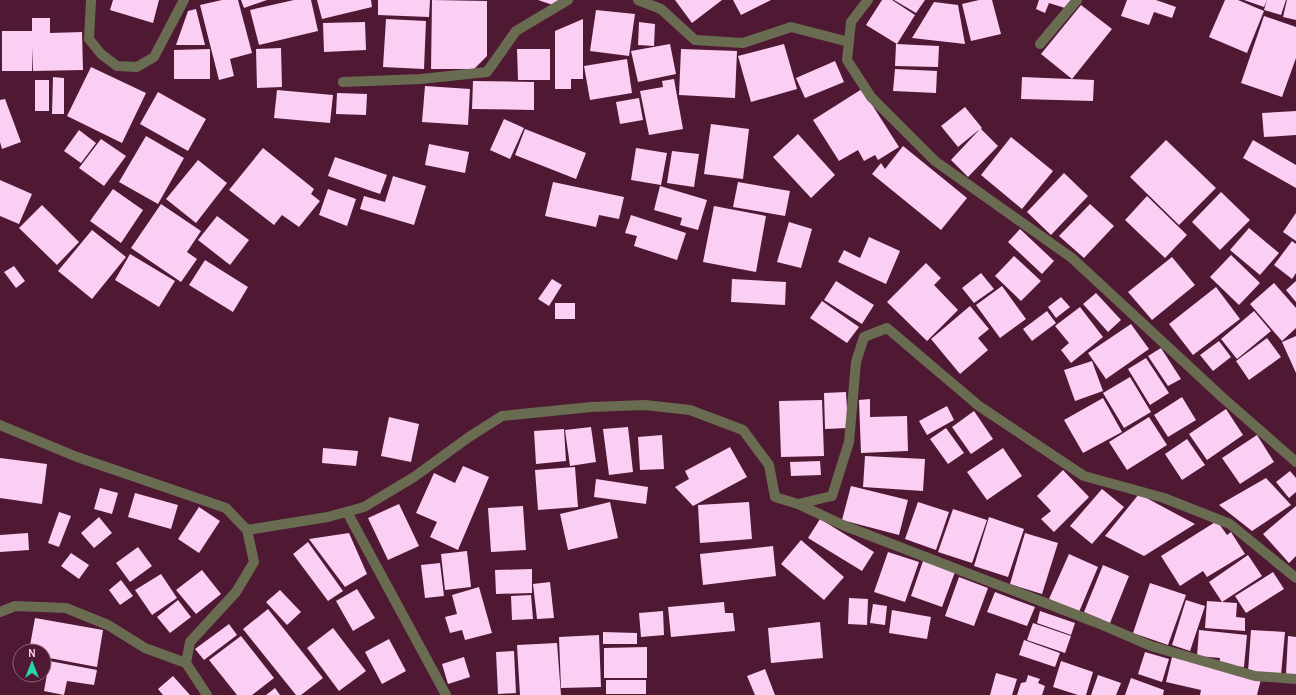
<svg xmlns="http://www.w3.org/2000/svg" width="1296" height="695" font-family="Karla,sans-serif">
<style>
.building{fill:#fbcef3}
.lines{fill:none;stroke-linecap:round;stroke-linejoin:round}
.minor{stroke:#696c51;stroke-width:10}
</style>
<rect width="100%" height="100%" fill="#4f1934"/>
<path class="building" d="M113,0h46l-6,23 -43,-13z
M222,0h16l14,53 -22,6 4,17 -15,4 -19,-75z
M241,0h26l-23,8z
M294,0h17l7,31 -59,14 -9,-35z
M317,0h54l1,7 -50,12z
M378,0h52l-1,17 -51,-2z
M432,0l55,1v55l-13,13h-43z
M538,0h20l-2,6z
M675,0h47l-30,23z
M733,0h38l-30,15z
M882,0h10l23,15 -18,29 -31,-19z
M894,0h31l-9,13z
M979,0h13l9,34 -30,7 -9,-37z
M1039,0h34l-5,9 -19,-6 -4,10 -9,-4z
M1127,0h29l20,7 -4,11 -18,-6 -5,13 -28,-9z
M1225,0h13l26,11 -17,42 -38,-16z
M1244,0h23l-3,7z
M1267,0h19l-5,15 -17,-5z
M1287,0h9v20l-13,-3z
M934,2l24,3 7,39 -53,-6z
M1081,5l31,24 -40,50 -31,-25z
M196,9l9,36h-29l12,-34z
M596,10l39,4 -6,42 -39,-5z
M1264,16l32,11v31l-14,39 -41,-14z
M32,18h18v15l32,-1 1,38 -50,1 -1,-24v24h-30v-40h30z
M386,19l40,2 -2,48 -41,-2z
M583,19v60h-12v10h-16v-58z
M365,22l1,28 -42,2 -1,-29z
M639,22l16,2 -1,22 -16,-1z
M670,44l6,30 -38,8 -7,-31z
M784,44l13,45 -46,13 -13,-46z
M896,44l43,2 -1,21 -43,-1z
M281,48l1,39 -25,1 -1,-39z
M210,49v30h-36v-29z
M517,49h33v31h-32z
M681,49l56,2 -2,47 -56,-3z
M627,59l5,34 -42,7 -6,-34z
M835,61l9,21 -39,16 -9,-20z
M91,67l55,26 -24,50 -55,-27z
M895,69l42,2 -1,22 -43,-2z
M53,77l11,1v36h-12z
M1022,77l72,3 -1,21 -72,-2z
M674,79l9,50 -34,6 -9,-44 23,-4 -1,-6z
M35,80h14v31h-14z
M473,81l61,1v28l-62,-1z
M425,86l45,3 -2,36 -46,-3z
M862,89l37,58 -21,13 -3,-5 -11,6 -6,-11 -19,11 -26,-41z
M277,90l56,5 -3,28 -56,-5z
M158,92l48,27 -18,32 -48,-27z
M337,93l30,1 -1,21 -30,-1z
M639,98l4,22 -23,4 -4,-22z
M5,99l16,43 -19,7 -2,-7v-42z
M965,107l17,21 -1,1 17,17 -30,31 -17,-17 29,-31 -22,18 -17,-21z
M1296,111v24l-32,2 -2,-24z
M504,119l20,9 -14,31 -20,-9z
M711,124l38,5 -6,50 -39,-5z
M525,129l61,24 -10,26 -61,-24z
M79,130l17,13 -15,20 -17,-12z
M798,134l37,41 -24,23 -38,-41z
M146,136l38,22 -26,46 -39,-22z
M1011,137l42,34 -31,38 -41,-34z
M101,139l25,17 -22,30 -25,-18z
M1166,140l50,48 -37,37 -49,-48z
M1253,140l43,25v23l-53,-30z
M429,144l40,8 -4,21 -40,-8z
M903,146l64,52 -26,32 -69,-56 9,-11 4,6z
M263,148l51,41 -3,5 9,7 -21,26 -17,-12 -8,10 -45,-35z
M636,148l31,5 -6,32 -30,-5z
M672,151l27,3 -5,33 -27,-4z
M335,157l52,18 -7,19 -52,-18z
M198,160l29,23 -31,40 -30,-24z
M1064,173l24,23 -37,39 -24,-23z
M393,176l33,10 -12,39 -54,-16 4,-13 21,6z
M0,180l32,14 -13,30 -19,-8z
M553,182l71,15 -5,22 -20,-4 -3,12 -51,-11z
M738,182l52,9 -5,25 -52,-9z
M660,186l47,14 -9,30 -18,-5 2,-7 -28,-8z
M113,189l30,21 -22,33 -31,-22z
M328,189l28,10 -9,27 -28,-11z
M1221,192l29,28 -30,30 -28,-28z
M1147,196l40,39 -22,23 -40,-38z
M161,204l40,27 -14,21 10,7 -16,23 -50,-34z
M1090,204l24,22 -30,32 -25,-22z
M42,205l37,37 -22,23 -38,-37z
M714,206l52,10 -10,56 -53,-10z
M1296,213v28l-13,-9z
M631,215l55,18 -9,27 -43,-14 3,-10 -12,-3z
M217,216l32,24 -19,25 -32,-25z
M789,222l23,7 -11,39 -24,-6z
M1249,228l30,25 -19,22 -30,-25z
M1020,229l34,32 -12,13 -34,-32z
M92,230l34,27 -34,42 -34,-28z
M869,237l31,14 -14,33 -48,-22 6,-12 16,8z
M1292,241l4,3v29l-4,6 -18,-14z
M130,254l45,27 -16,26 -44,-27z
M1231,255l29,28 -21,22 -29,-28z
M1014,256l27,25 -20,20 -26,-25z
M1172,257l23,28 -43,35 -24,-28z
M205,260l43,27 -15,25 -44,-27z
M926,263l15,15 -7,7 24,25 -31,31 -40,-39z
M14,266l11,15 -9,7 -12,-16z
M981,273l13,16 -20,14 -12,-15z
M552,279l10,6 -13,21 -11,-7z
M732,279l54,3 -1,23 -54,-3z
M836,281l38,24 -12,19 -38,-24z
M1296,281v21l-10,-12z
M1274,283l22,25v20l-14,13 -32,-37z
M1002,286l24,33 -26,19 -24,-33z
M1216,287l24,32 -47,36 -24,-31z
M1096,293l25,27 -13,12 -25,-28z
M1061,297l9,10 -14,11 -8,-11z
M822,301l37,26 -12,16 -37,-25z
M555,303h20v16h-20z
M970,306l19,23 -11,9 10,12 -28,24 -29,-35z
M1080,307l23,30 -32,26 -10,-13 8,-7 -14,-17z
M1047,311l9,12 -24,18 -9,-12z
M1254,311l17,20 -34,28 -16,-20z
M1131,324l18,25 -43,30 -18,-26z
M1296,336v37l-14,-31z
M1267,338l14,19 -32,23 -13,-19z
M1219,341l12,16 -18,14 -13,-16z
M1161,348l20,31 -13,7 -20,-30z
M1146,358l23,35 -19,12 -22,-36z
M1092,361l11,30 -28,10 -11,-31z
M1130,377l21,35 -27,16 -21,-35z
M846,392l2,36 -23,1 -1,-36z
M1182,397l14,23 -28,17 -14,-22z
M1103,398l19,34 -39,21 -19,-33z
M870,399v18l37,-1 1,35 -47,2 -2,-53z
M822,400l2,56 -43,1 -2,-56z
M947,406l7,14 -27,15 -8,-14z
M1226,409l17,26 -36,25 -18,-26z
M974,411l19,28 -22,15 -19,-27z
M389,417l30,7 -8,38 -30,-6z
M1149,417l18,28 -40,25 -18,-28z
M591,427l5,35 -26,4 -5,-36z
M628,427l5,45 -24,3 -6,-46z
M946,428l18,25 -16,11 -18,-25z
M564,429l2,32 -30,3 -2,-33z
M662,435l2,34 -24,1 -2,-33z
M1257,435l17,27 -34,22 -18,-26z
M1187,439l18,26 -23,15 -17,-26z
M730,447l17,30 -54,29 -18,-19 14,-8 -4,-8z
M323,448l35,3 -2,15 -34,-3z
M1003,448l19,28 -35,24 -20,-28z
M865,456l60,3 -2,32 -60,-4z
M0,458l47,6 -5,40 -42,-6z
M820,461l1,14 -30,1 -1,-14z
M463,466l26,11 -31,73 -28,-13 7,-15 -21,-9 18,-40 21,10z
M575,467l3,40 -40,3 -3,-40z
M1063,470l26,27 -35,35 -13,-13 10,-8 -14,-15z
M1290,471l6,7v14l-7,6 -13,-16z
M1266,478l25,27 -39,26 -33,-26z
M596,479l52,8 -2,17 -52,-7z
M851,486l57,14 -9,35 -57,-15z
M100,488l18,5 -6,21 -18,-5z
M1102,489l22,18 -32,37 -22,-18z
M135,493l43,12 -7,24 -43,-12z
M1139,494l56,30 -51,32 -39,-20z
M610,502l8,36 -50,12 -8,-36z
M749,502l3,37 -52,4 -2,-38z
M918,502l31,10 -13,38 -31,-11z
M399,504l20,42 -31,14 -20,-42z
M523,506l3,44 -35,2 -3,-44z
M1296,506v50l-7,7 -26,-29z
M199,507l21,14 -21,32 -21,-14z
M953,509l34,11 -15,43 -34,-11z
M59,512l12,4 -12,31 -11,-4z
M99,517l13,16 -18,15 -13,-15z
M989,517l35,12 -16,48 -34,-11z
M820,519l54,33 -12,19 -54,-33z
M1217,521l10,14 4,-3 14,22 -38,23 -4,-6 -23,15 -19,-30z
M28,533l1,17 -29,2v-17z
M349,533l18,41 -22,13 -36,-48z
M1025,533l33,10 -16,51 -32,-10z
M801,540l43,37 -20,23 -43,-36z
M308,542l35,49 -15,10 -35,-47z
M773,546l3,30 -73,9 -3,-31z
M138,547l14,19 -22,16 -14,-19z
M467,551l4,36 -26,3 -4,-36z
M888,552l31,10 -14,40 -31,-10z
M71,553l18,12 -10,14 -18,-13z
M1069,554l29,13 -19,45 -30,-13z
M1248,555l14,21 -40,26 -13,-20z
M923,561l32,11 -13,35 -31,-11z
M440,563l4,33 -19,2 -4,-33z
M1103,565l26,11 -19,47 -26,-11z
M532,569v24l-36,1 -1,-24z
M202,570l19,24 -25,20 -20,-24z
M1273,572l11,17 -38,24 -11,-17z
M161,574l16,24 -25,17 -17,-25z
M959,577l29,11 -14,38 -29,-10z
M121,580l12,16 -13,9 -11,-15z
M550,582l4,36 -17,1 -4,-35z
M1150,583l36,12 -18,50 -35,-12z
M479,587l13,46 -27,7 -3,-10 -12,3 -5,-16 12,-3 -5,-19z
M357,589l18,29 -22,13 -17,-30z
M280,590l21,22 -14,13 -21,-23z
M995,592l40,15 -8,19 -40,-14z
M531,595l2,24 -21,1 -1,-24z
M849,598l19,1 -1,26 -19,-1z
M178,600l13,17 -21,16 -13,-16z
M1186,600l19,6 -15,45 -18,-6z
M1207,601l30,2 -1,14 9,1v13l-40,-3z
M724,602l1,11h8l2,18 -64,6 -3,-30z
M873,604l14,2 -2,19 -15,-2z
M268,609l55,69 -22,17h-5l-53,-66z
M892,610l39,7 -4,22 -38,-6z
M663,611l1,24 -23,2 -2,-24z
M1040,611l35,12 -4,12 -34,-12z
M35,618l68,12 -6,37 -53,-10v-6h-15z
M820,622l3,36 -52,5 -3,-35z
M1033,623l38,13 -6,17 -38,-13z
M229,624l8,11 -33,25 -9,-11z
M333,628l33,43 -27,20 -32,-43z
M1199,630l48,5 -3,32 -25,-2 1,-7 -23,-2z
M1251,630l34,2 -4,43 -33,-3z
M603,632l34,1v11h-34z
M599,635l2,52 -40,1 -2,-51z
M241,636l33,42 -22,17h-15l-28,-35z
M1288,636l8,1v38l-10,-1z
M389,639l17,32 -24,13 -17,-32z
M1024,640l36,13 -5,14 -36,-12z
M557,643l4,52h-41l-3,-50z
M647,647v31h-43v-30z
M514,651l2,42 -18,1 -2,-42z
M1145,652l24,7 -7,23 -24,-8z
M464,657l6,20 -22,7 -6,-20z
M1172,657l89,22 -4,16h-57l1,-5 -35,-8z
M44,660l53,10 -3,15 -27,-4 -3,14 -20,-4 3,-17 -3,-1z
M1061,661l32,11 -7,23h-8l-25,-8z
M765,669l10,26h-20l-8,-19z
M996,673l21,6 -5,16h-22z
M1028,675l12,4 -2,4 7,3 -3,9h-25l4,-12 5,-1z
M1098,675l23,8 -5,12h-25z
M173,676l17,19h-27l-5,-6z
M1131,678l33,12 -1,5h-38z
M606,680h40v14h-40z
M275,688l5,7h-14z"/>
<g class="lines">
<path class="minor" d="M91,0l-2,39 12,15 16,12 20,1 17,-10 30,-57
M638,0l23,9 34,31 48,3 48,-16 58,15
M868,0l-17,22 -4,38 24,37 64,64 137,97 151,140 73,64
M1040,44l37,-44
M343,82l78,-3 66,-7 29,-41 52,-31
M0,425l77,32 149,51 21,22 7,32 -18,30 -46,50 -4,21
M798,504l34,-8 17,-54 7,-80 8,-25 23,-9 92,78 105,70 80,22 66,26 66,54
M347,512l99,183
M247,530l81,-13 36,-10 50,-30 55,-40 33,-21 89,-9 54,-2 45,5 53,20 26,35 6,32 23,7 47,22 255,98 51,22 104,30 41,3
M0,612l15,-6 51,2 42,17 37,23 41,15 21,32"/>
</g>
<g transform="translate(32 663)"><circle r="19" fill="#4f1934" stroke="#916378"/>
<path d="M0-3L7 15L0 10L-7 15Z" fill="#27d5ad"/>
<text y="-6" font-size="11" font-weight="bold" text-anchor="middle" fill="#f4d1df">N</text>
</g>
</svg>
